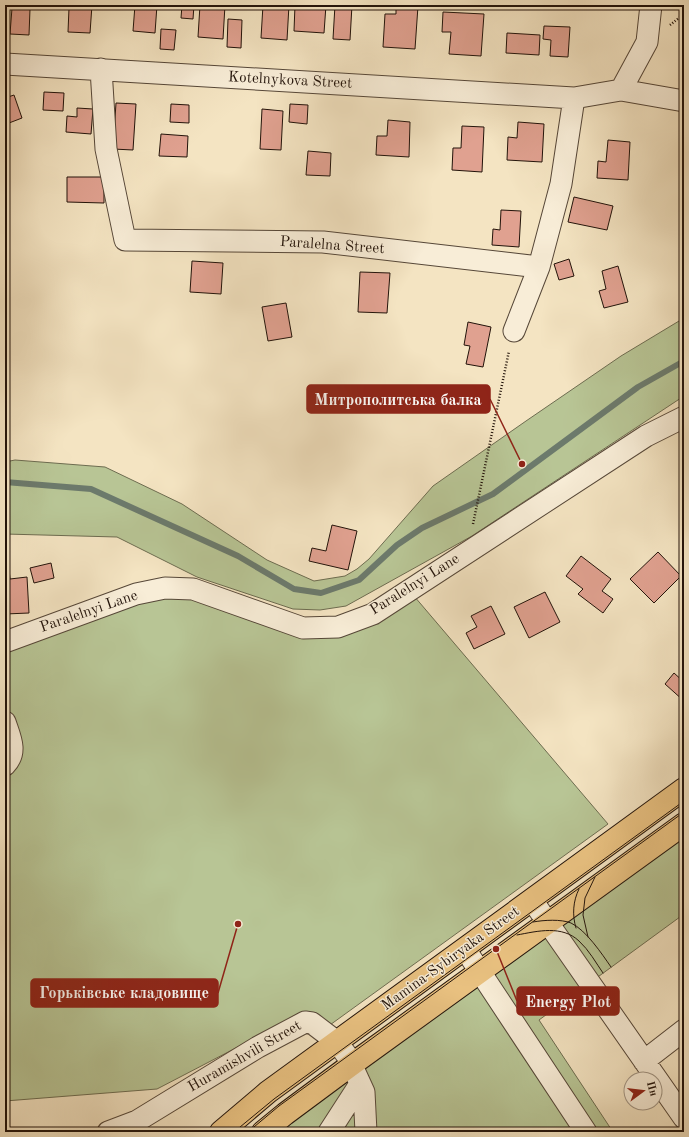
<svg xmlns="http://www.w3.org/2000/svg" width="689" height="1137" font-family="'Old Standard TT',serif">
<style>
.green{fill:#b8c595;stroke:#6d6c50}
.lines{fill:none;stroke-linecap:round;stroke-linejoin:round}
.stream{stroke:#6c7a6c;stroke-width:6}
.building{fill:#e0a190;stroke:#22130a}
.minor-casing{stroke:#564738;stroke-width:23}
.major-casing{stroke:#22130a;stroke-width:24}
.path{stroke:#22130a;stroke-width:2.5;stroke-dasharray:1 2;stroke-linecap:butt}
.minor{stroke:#f8edd7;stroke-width:21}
.major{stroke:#eac281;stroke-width:22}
.tram{stroke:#22130a;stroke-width:1}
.labels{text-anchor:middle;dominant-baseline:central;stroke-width:3;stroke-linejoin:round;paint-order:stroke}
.street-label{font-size:15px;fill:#22130a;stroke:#f8edd7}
.leader{fill:none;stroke:#8f2418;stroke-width:1.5}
.callout-dot{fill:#8f2418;stroke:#f8edd7;stroke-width:1.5}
.callout{fill:#8f2418;stroke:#8f2418;stroke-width:1.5}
.callout-label{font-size:16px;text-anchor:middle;font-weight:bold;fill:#fff}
</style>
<rect width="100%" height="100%" fill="#f4e4c2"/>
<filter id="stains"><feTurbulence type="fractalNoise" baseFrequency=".005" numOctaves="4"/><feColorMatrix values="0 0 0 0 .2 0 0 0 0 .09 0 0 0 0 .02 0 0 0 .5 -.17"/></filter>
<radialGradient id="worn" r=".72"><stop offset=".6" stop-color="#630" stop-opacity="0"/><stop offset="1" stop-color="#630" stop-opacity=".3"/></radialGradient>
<path class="green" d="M684,318v78l-212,140 -126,70 -26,4 -27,-1 -96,-32 -80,-40 -112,-3v-72l10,-2 90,7 77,37 85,56 47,21 31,-5 12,-7 12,-10 64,-73 93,-65 95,-65z
M166,596l26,1 110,38 112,-39 194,228 -285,206 -41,-6 -125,65 -152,12v-324l9,-10 4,-31 -13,-37v-49l133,-48z
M684,834v80l-145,106 74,112h-338z"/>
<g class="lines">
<path class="stream" d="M5,482l86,7 147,67 56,33 27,4 38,-13 38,-35 25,-17 71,-34 145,-107 46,-26"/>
</g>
<path class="building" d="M59,5h33l-2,28 -22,-1 1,-24 -11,-1z
M135,5h22l-2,28 -22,-2z
M182,5h12l-1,14 -12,-1z
M200,5h25l-2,34 -25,-2z
M263,5h26l-2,35 -26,-2z
M295,5h31l-2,28 -30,-2z
M335,5h17l-2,35 -17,-1z
M396,5l22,1 -3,43 -32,-2 2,-33h11z
M12,8l18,1 -1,26 -19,-1z
M443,12l41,2 -3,42 -32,-2 2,-22h-9z
M228,19l14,1 -1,28 -14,-1z
M544,26l26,1 -2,30 -18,-1 1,-16 -8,-1z
M161,29l15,1 -2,20 -14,-1z
M507,33l33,2 -1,20 -33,-2z
M44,92l20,1 -1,18 -20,-1z
M14,95l8,23 -13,5 -4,-12v-13z
M116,103l20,1 -3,46 -20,-1z
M171,104l18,1v18l-19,-1z
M290,104l18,1 -1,19 -18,-2z
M77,108l16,1 -2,25 -25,-2 1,-16 10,1z
M262,109l21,2 -2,39 -21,-1z
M388,120l22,2 -1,35 -33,-2 1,-19h10z
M518,122l26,2 -2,38 -35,-2 1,-23 9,1z
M462,126l22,1 -2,45 -30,-2 1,-22h8z
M161,134l27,2 -1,21 -28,-1z
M608,140l22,2 -2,38 -31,-2 1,-17 8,1z
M308,151l23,2 -1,23 -24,-1z
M67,177h37v26l-37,-1z
M574,197l39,9 -6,24 -39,-8z
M501,210l20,1 -2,36 -27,-2 1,-16 7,1z
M569,259l5,17 -15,4 -5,-16z
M192,261l31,2 -2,31 -31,-2z
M618,266l10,36 -24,6 -5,-17 7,-2 -4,-18z
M360,272l30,1 -3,40 -29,-1z
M286,303l6,34 -24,4 -6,-34z
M468,322l23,5 -8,40 -17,-3 4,-18 -6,-1z
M332,525l25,6 -9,39 -39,-9 3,-13 14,3z
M658,552l23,24 -27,27 -24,-24z
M581,556l30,23 -9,12 11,8 -10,14 -25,-19 5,-5 -17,-13z
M51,563l3,15 -20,5 -4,-15z
M5,569h4l1,10 17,-2 2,36 -24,1z
M545,592l15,30 -31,16 -15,-31z
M491,606l14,28 -31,15 -8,-16 11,-6 -6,-11z
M674,673l10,9v19l-19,-17z"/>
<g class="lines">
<g class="minor-casing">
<path id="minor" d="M5,64l569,34 47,-8 63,11
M101,69l5,80 19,91 198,2 216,25
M621,90l26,-48 4,-37
M514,331l25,-64 22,-83 13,-86
M5,642l131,-48 29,-6 28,1 110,39 35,-1 35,-13 273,-178 38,-19
M5,722c5,15 13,30 0,43
M532,900l152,218
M465,949l121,183
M644,1061l40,-31
M108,1132l29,-11 121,-74 47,-25 7,1 25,19 11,15 16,35 2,40
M329,1132l31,-48"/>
</g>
<g class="major-casing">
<path id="major" d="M221,1132l47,-40 416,-303
M263,1132l22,-18 66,-49 333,-241"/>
</g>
<path class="path" d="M670,25l14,-11
M473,524l36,-173"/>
<use href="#minor" class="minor"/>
<use href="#major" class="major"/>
<path class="tram" d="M533,922c11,-2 28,-3 38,1 15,7 31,31 40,44
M576,928c-4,-13 -3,-27 3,-39
M517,935c21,-4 45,-10 62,6 10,9 17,22 24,32
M588,937l-5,-22 2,-17 10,-21
M234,1132l40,-33 410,-298
M248,1132l31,-26 405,-294"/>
</g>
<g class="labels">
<g class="street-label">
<text transform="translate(290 81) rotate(3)">Kotelnykova Street</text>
<text transform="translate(332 246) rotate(4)">Paralelna Street</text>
<text transform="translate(415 585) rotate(-32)">Paralelnyi Lane</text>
<text transform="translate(89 612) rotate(-19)">Paralelnyi Lane</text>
<text transform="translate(451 959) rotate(-36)">Mamina-Sybiryaka Street</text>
<text transform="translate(245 1057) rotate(-30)">Huramishvili Street</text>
</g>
</g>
<path class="leader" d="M522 464L490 399M238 924L218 993M496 949L517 1001"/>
<g class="callout-dot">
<circle cx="522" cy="464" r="4"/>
<circle cx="238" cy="924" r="4"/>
<circle cx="496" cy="949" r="4"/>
</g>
<g class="callout">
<rect x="307" y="385" width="183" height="28" rx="4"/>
<rect x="31" y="979" width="187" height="28" rx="4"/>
<rect x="517" y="987" width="102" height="28" rx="4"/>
</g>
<g class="callout-label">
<text x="398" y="405">Митрополитська балка</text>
<text x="124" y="998">Горьківське кладовище</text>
<text x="568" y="1007">Energy Plot</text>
</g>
<rect width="689" height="1137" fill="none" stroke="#f4e4c2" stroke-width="20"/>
<rect x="6" y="6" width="677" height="1125" fill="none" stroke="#22130a" stroke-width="2"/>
<rect x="10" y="10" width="669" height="1117" fill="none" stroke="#22130a"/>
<g transform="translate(643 1091) rotate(75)"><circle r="19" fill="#f8edd7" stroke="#a29685"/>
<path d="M0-3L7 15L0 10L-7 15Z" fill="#8f2418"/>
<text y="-6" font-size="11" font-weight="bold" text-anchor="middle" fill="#22130a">Пн</text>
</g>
<rect width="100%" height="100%" filter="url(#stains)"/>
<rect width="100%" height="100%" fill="url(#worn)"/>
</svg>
